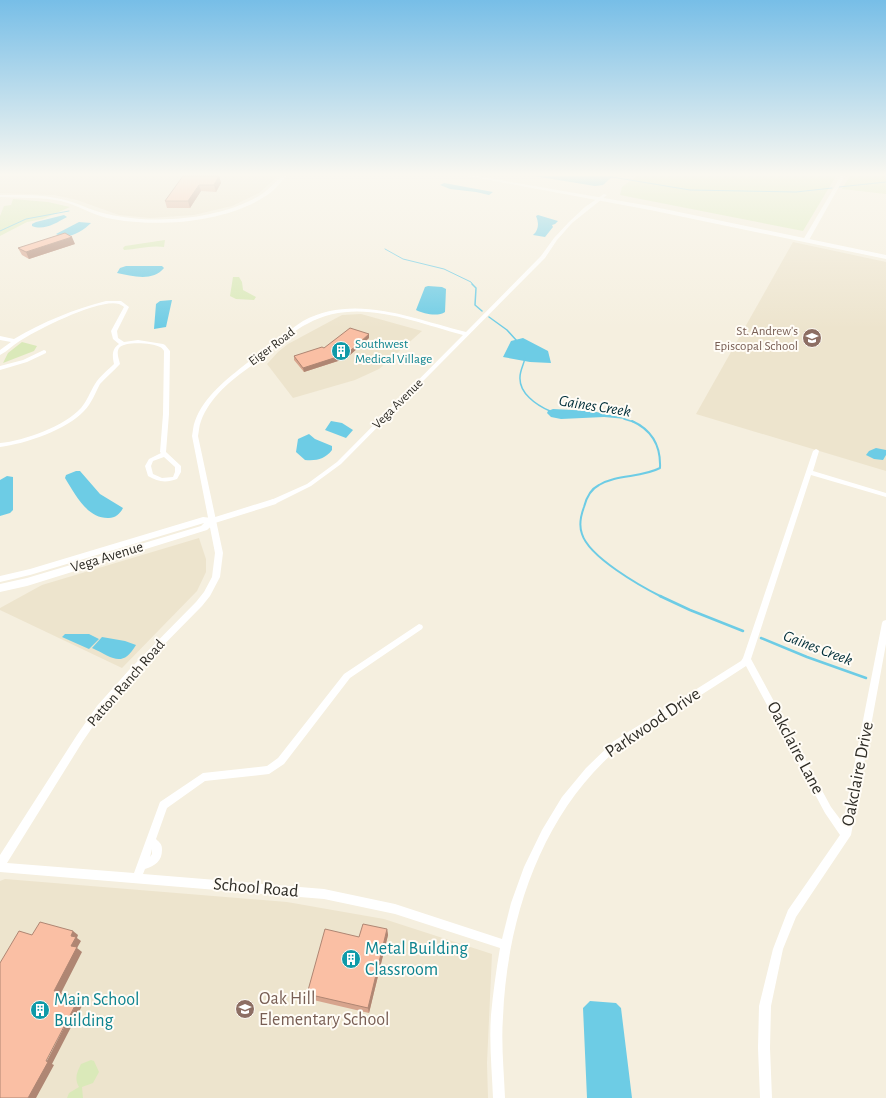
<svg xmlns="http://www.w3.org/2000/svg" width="886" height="1098" font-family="'Alegreya Sans',sans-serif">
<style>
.built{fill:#ede4cd}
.green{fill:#dae9b9}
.water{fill:#6dcce5}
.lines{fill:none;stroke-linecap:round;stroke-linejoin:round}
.stream-far3{stroke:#6dcce5;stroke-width:1}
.stream-far2{stroke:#6dcce5;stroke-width:1.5}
.stream-far1{stroke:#6dcce5;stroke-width:2}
.stream{stroke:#6dcce5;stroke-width:2.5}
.minor{fill:#fff;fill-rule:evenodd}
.tertiary{fill:#fff;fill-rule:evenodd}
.secondary{fill:#fff;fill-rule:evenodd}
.wall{fill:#d7a48d}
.shaded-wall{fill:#af8673}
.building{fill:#fabfa4;stroke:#af8673}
.labels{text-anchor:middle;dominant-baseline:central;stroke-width:4;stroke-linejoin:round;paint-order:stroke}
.far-education-label{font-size:13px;fill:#785e54;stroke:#fffcf6;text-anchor:end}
.far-culture-label{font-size:13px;fill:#0d838f;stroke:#fffcf6;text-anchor:start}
.far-street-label{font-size:13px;fill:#2f2d27;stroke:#fffcf6}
.street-label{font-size:15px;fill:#2f2d27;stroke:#fffcf6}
.water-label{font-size:16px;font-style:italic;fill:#002f3a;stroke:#fffcf6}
.near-street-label{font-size:18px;fill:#2f2d27;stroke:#fffcf6}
.near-culture-label{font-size:18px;fill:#0d838f;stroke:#fffcf6;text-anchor:start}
.near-education-label{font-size:18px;fill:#785e54;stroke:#fffcf6;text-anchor:start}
</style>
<rect width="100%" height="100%" fill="#f5efdf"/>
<path class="built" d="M0,176h278l-19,17 -27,13 -38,9 -44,3 -31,-3 -42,-15 -23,-5 -54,-2z
M793,242l93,20v209l-190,-57z
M361,314l61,17 -43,38 -24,11 -62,18 -26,-34 11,-12 10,-8 54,-29z
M199,538l7,21v13l-9,19 -75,77 -122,-58v-2l42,-23z
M5,879l282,23 97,17 108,35 -5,109 1,35h-488v-217z"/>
<path class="green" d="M637,176h199l-33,55 -183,-36 2,-8z
M850,176h36v18l-44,-5z
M13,199l35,3 22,5 -27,12 -16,3 -27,14v-20l4,-10 7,-1z
M165,240l-1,7c-13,-2 -27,2 -40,3l-1,-2 2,-2z
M233,277h6l3,5 1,8 13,7 -2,3 -18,-1 -6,-3z
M22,342l15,4 -3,5 -31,12 5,-10z
M91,1060l3,1 5,11 -6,11 -11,4 1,11h-16l2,-5 10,-6c-5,-8 -2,-15 2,-23z"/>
<path class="water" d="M534,176h79l-10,9 -8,1z
M444,183l49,9 -4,3 -13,-3 -26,-3 -10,-4z
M64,215l3,2c-11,6 -23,14 -35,9v-2l4,-2z
M538,215l20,6 -3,3 -3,1 1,2 -8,10 -12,-2c6,-5 6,-12 3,-19z
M79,222l12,1c-8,8 -24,18 -35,11z
M126,266h36l2,2c-11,14 -32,8 -47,5l3,-5z
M428,286l14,1 4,2 -1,23c-7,5 -21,2 -29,-2l9,-23z
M172,300l-6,27 -12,2 2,-25 4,-3z
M523,338l25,13 3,12 -21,-1 -27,-5 8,-16z
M553,409l39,2 32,7 2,1 -22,-2 -43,2 -10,-2 -4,-4 1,-2z
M331,421l11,2 11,7 -7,8 -21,-8z
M309,434l6,5 17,7v4c-7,9 -15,11 -27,10l-9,-8 2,-13z
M876,448l10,2v5l-3,5 -9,-1 -8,-4 3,-4z
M76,471h4l20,23 23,14c-3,6 -8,10 -14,10 -22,1 -34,-24 -44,-40l1,-3z
M7,476l6,1v33l-3,3 -10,3v-36z
M65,634h24l10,5 -10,10 -27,-12z
M102,637l23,4 11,4c-14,24 -24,12 -44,3z
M590,1001l26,2 5,5 11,90h-45l-4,-90z"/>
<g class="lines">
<path class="stream-far3" d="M606,176l84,14 106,2 36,-4
M839,187l47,-5
M0,231l26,-12 43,-8
M385,249l18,10 41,10 27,13 2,3"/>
<path class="stream-far2" d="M472,284l4,4 -1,17 7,6
M489,317l18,13 10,11
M525,358c-1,6 -5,12 -5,19 -1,16 16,28 30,34
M624,419l10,3"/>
<path class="stream-far1" d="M632,421c20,9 29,25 28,47 -19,10 -43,6 -61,17 -8,4 -13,14 -15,22 -3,8 -5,19 -2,27 7,23 58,52 80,63"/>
<path class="stream" d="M660,596l30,14 53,21
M761,638l46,19 59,21"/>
<path class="minor" d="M604,194l3,1 -35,28 -15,17 -12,18 -204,206 -30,22 -36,18h-2l-3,-2 1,-2 36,-16 30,-22 126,-127c-50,-13 -106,-39 -156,-11 -11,5 -20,14 -29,21 -9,7 -18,14 -27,21 -20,14 -41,31 -50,55 -2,5 -2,10 -3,15l25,117 -3,24 -10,19 -8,10 -67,68 -32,38 -20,29 -76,122 127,10 26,-71 43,-29 64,-7 11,-8 66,-84 75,-50 3,1 1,2 -1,2 -72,49 -66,86 -15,10 -64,7 -38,27 -11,31c4,4 6,5 6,11 0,11 -7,16 -17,19l-2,5 181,15 71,15 107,35 9,-36 13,-36 18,-37 20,-33 24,-29 28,-27 127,-80 2,-3 70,-207 3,-2 2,1 1,1 -6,20 73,22v4l-75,-22 -60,184 80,148 12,16 39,-200 1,-2 3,-1v24l-35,191 -55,82 -13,32 -12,57 -1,42 2,50h-12l-2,-50 1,-42 14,-57 15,-39 52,-75 -15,-22 -79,-147c-28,18 -57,37 -86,55 -13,9 -28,16 -40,26 -78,65 -113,171 -117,270 -2,27 1,54 2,81h-12c-1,-27 -4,-55 -2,-83 2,-22 5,-44 9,-67l-105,-34 -71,-15 -324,-27v-17l77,-120 20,-29 32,-36 67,-68 8,-10 8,-15 3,-24 -23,-117c1,-5 1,-10 3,-15 9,-25 32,-42 52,-58 9,-6 18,-13 27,-20 10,-7 19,-16 29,-22 52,-28 110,-2 163,11l75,-76 13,-18 15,-16 16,-15zM152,849v5l-2,3z
M106,301h15l8,6 -12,24 1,7 6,4 14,-2 25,4 2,1 5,6 -1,63 -3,38 15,14v6l-4,7c-11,4 -19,3 -29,-3l-3,-10 4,-7 12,-6 -1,-1 3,-38 1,-63c-1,-2 -2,-3 -4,-4 -8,-4 -35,-6 -41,1 -3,5 0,11 1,16 -6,7 -14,13 -20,20 -5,9 -8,19 -16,27 -16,18 -59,33 -84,36v-4c24,-2 65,-17 81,-35 6,-7 9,-16 14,-24 5,-8 13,-14 19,-20 -2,-9 -2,-15 5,-20l-6,-5 -2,-8 13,-24c-1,-1 -3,-2 -5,-3 -19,-6 -78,24 -96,35 -8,4 -15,12 -23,16v-5l11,-8 -11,-2v-4l14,3c29,-17 60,-30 92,-38zM164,457l11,10v5l-2,5 -11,1 -9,-4 -2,-8 2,-5z
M44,350l2,1v2l-19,9 -27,8v-4l23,-6z"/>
<path class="tertiary" d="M282,176h4c-6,8 -13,16 -22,21 -41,26 -110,31 -157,21 -16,-4 -30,-13 -46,-17 -20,-4 -41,-3 -61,-4v-2c20,0 41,-1 61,4 16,3 30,12 46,15 46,11 115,6 155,-20 7,-5 13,-12 20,-18z
M841,176h4l-36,64 -5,1 -1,-1z
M273,499l3,1 1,2 -1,2 -61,19 -8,7 -180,56 -27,6v-8l27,-6 174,-52 3,-3 -174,52 -30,7v-6l30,-7 173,-52 9,1z"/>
<path class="secondary" d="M467,176h10l173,30 236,49v4l-236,-49z"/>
</g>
<path class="wall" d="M183,176h36l2,7 -5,9 -15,-1 -11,17h-23l-2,-7z
M75,244l-46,15 -7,-4 -4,-7z
M369,338l-19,17h-3l-9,6 -34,11 -10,-12v-4l30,-8z
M387,929l1,6 -19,78 -60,-14 -2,-5 52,-57z"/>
<path class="shaded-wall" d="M219,176l2,7 -5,9 -2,-7z
M199,185l2,6 -11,17 -2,-7z
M72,237l3,7 -46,15 -3,-7z
M369,334v4l-19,17v-4z
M347,350v5l-9,6 -34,11 -1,-4z
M387,929l1,6 -19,78 -1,-5z
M73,931l5,4 -1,3 4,3 -4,7 5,4 -22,43 -6,-4 17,-45v-10z
M79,998l5,4 -32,62 2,1 -18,33h-8z"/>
<path class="building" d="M183,176h36l-5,9h-15l-11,16h-23z
M65,233l7,4 -46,15 -8,-4z
M350,328l19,6 -19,17 -3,-1 -10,7 -34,11 -9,-12 28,-9 2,1z
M40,922l33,9 -2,5 5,1 -5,9 6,1 -23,44 25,7 -33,63 2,1 -20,36h-28v-135l19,-32 13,4z
M363,924l24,5 -19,79 -61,-14 18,-65 34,8z"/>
<linearGradient id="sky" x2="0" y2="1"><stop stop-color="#77bee7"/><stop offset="0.53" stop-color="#faf8f1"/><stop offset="1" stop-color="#faf8f1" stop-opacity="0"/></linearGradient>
<rect width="886" height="329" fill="url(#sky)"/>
<defs>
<g id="school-disc" transform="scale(1)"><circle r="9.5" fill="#8d6e63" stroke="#fffcf6"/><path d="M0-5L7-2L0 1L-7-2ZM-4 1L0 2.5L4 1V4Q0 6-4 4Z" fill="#fff"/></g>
<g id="building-disc" transform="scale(1)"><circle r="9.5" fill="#0f9aa8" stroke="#fffcf6"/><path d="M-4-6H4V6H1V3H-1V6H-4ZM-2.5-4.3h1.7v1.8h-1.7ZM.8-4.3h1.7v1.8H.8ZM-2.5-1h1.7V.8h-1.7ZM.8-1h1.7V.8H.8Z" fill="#fff"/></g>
</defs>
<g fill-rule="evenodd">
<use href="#school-disc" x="812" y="338"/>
<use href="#building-disc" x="341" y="351"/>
<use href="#building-disc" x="351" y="959"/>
<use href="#school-disc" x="245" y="1009"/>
<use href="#building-disc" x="40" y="1010"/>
</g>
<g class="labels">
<g class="far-education-label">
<text x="798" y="331">St. Andrew's<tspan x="798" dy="15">Episcopal School</tspan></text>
</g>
<g class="far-culture-label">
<text x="355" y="344">Southwest<tspan x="355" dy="15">Medical Village</tspan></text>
</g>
<g class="far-street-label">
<text transform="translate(272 347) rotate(-37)">Eiger Road</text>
<text transform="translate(398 404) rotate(-45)">Vega Avenue</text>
</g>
<g class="street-label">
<text transform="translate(107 557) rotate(-17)">Vega Avenue</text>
<text transform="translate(126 683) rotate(-49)">Patton Ranch Road</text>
</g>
<g class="water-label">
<text transform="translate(595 406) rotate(9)">Gaines Creek</text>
<text transform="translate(818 648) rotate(21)">Gaines Creek</text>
</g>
<g class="near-street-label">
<text transform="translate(653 723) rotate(-34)">Parkwood Drive</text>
<text transform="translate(795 748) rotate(62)">Oakclaire Lane</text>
<text transform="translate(858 774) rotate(-79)">Oakclaire Drive</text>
<text transform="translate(256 888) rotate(5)">School Road</text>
</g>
<g class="near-culture-label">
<text x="365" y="949">Metal Building<tspan x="365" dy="21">Classroom</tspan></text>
<text x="54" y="1000">Main School<tspan x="54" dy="21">Building</tspan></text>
</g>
<g class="near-education-label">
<text x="259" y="999">Oak Hill<tspan x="259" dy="21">Elementary School</tspan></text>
</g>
</g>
</svg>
